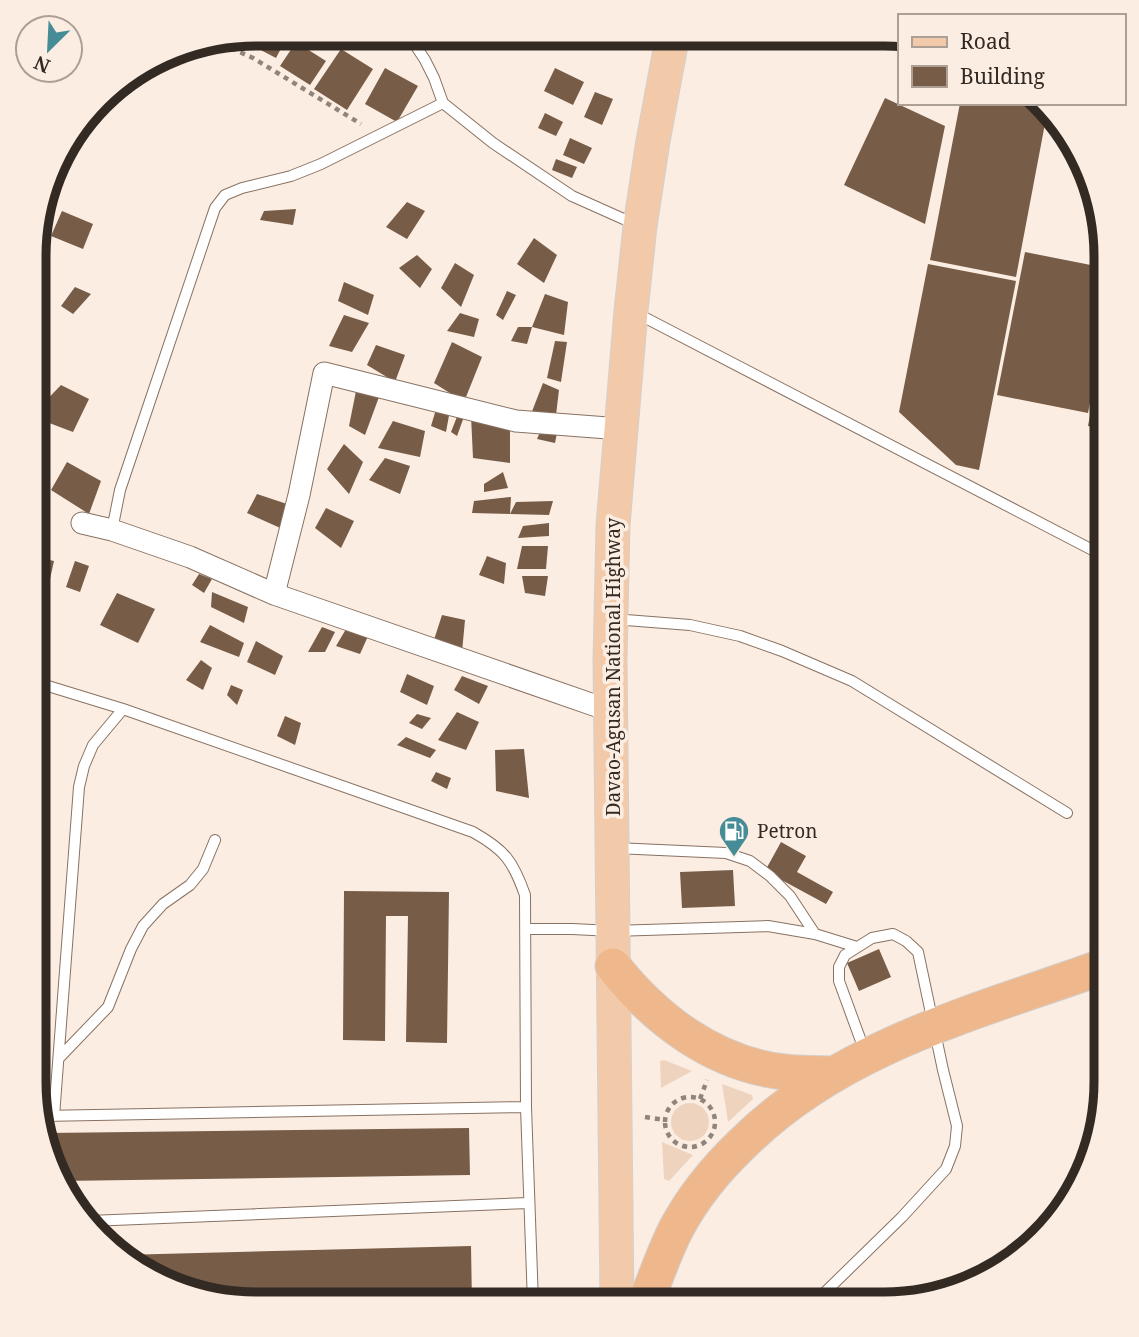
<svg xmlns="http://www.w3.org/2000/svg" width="1139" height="1337" font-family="'Noto Serif',serif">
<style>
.green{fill:#eed3be}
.building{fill:#775d48}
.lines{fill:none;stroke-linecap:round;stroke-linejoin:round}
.service-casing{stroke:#887262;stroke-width:12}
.minor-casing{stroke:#887262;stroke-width:23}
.primary-casing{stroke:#d2d0cf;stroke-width:35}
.trunk-casing{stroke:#d2d0cf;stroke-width:37}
.path{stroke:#90847b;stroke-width:4.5;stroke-dasharray:5 5;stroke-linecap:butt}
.service{stroke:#fff;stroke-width:10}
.minor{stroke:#fff;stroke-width:21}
.primary{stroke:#f3caa9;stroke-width:33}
.trunk{stroke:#efb88c;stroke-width:35}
.labels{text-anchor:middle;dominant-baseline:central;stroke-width:7;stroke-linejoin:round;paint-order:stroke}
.street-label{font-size:19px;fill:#332a23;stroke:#fcede2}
.poi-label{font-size:19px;fill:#332a23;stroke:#fcede2;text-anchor:start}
.rim{fill:none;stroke:#332a23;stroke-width:9}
</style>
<rect width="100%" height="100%" fill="#fcede2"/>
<path class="green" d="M664,1060l28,11 -31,17 -1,-27z
M722,1084l30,11 1,4 -25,23z
M671 1122a19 19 0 1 1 38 0a19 19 0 1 1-38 0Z
M662,1142l31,13 -24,26 -5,-2z"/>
<path class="building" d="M254,33h35l-13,25 -27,-14z
M489,34h28l-5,12 -24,-9z
M296,42l30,19 -16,24 -30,-19z
M341,49l32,20 -26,41 -33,-21z
M385,68l33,18 -21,36 -32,-18z
M555,68l29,14 -11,23 -29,-14z
M595,92l18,7 -11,26 -18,-8z
M885,98l60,28 -20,98 -81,-39z
M960,103h60l22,4 5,6 -31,164 -86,-17z
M545,113l18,9 -7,14 -18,-8z
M570,138l22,10 -8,16 -21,-9z
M556,159l21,8 -5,11 -20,-8z
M407,202l18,9 -18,28 -21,-12z
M40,205l11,2 -5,18 -9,-3v-10z
M296,209l-3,16 -33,-5 4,-9z
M62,211l31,13 -10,25 -32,-13z
M534,238l23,17 -13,28 -27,-19z
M1025,252l81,16v53l-18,92 -91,-18z
M417,255l15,14 -12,19 -21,-20z
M455,263l19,12 -13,32 -20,-19z
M928,264l88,17 -37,189 -23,-5 -57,-53z
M344,282l30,13 -6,20 -30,-14z
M75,287l16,7 -18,20 -12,-8z
M507,291l9,4 -13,25 -7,-5z
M545,294l23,8 -4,33 -32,-8z
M460,313l19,6 -5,18 -27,-6z
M344,315l25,8 -17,29 -23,-6z
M518,327h14l-5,17 -16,-3z
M555,341l12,1 -6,40 -14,-4z
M1104,341h2v89l-18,-4z
M452,342l30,15 -18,45 -30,-19z
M376,345l29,10 -10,27 -28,-17z
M543,383l16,7 -3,25 -25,-1z
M61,385l28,14 -16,33 -37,-14v-7z
M357,386l22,11 -14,38 -16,-9z
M437,406l13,4 -4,22 -15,-6z
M460,409l5,5 -8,22 -6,-4z
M471,416l39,5v42l-37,-5z
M393,421l32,10 -5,26 -42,-9z
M559,423l-4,20 -18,-4 6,-14z
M344,444l19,18 -14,32 -22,-25z
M385,458l25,8 -10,28 -31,-14z
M67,462l34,19 -12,33 -38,-24z
M503,472l5,16 -24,4v-8z
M257,494l45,15 -6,26 -49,-22z
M511,497l-1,17 -38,-1 2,-12z
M553,501l-4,14 -39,-1 6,-12z
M326,508l28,13 -13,27 -26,-20z
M549,523v13l-31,2 5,-12z
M522,546h26l-2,23h-29z
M487,556l19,7 -2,21 -25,-9z
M36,557l18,4 -6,27 -12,-5z
M75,561l14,5 -9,26 -14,-5z
M199,574l13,5 -8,14 -12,-8z
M522,576h26l-3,20 -20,-3z
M212,592l36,15 -4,16 -33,-16z
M117,593l38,16 -17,34 -38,-18z
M442,615l23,5 -3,32 -30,-6z
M349,624l20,10 -9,20 -24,-8z
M210,625l34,18 -5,14 -39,-15z
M322,627l13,5 -10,20h-17z
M256,641l27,15 -8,19 -28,-13z
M201,660l11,8 -9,22 -17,-10z
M407,674l27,12 -7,19 -27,-13z
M462,676l26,10 -9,18 -25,-14z
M231,685l12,5 -6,15 -10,-10z
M457,712l22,10 -13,28 -28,-10z
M417,714l14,4 -9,11 -13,-6z
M285,716l16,7 -6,22 -18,-9z
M406,737l30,13 -6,8 -33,-13z
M524,749l5,49 -33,-7 -1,-41z
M436,772l15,6 -4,11 -16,-8z
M781,842l25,14 -9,16 36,20 -7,12 -61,-33z
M733,870l2,36 -53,2 -2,-36z
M344,891l105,1 -2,151 -41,-1 2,-126h-22l-1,125 -42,-1z
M879,949l12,28 -32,14 -12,-28z
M469,1128l1,47 -410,6 -13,-48z
M471,1246l1,57h-232l-108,-36 -11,-12z"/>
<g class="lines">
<g class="service-casing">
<path id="service" d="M408,34l17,26 9,18 9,25 50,40 79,53 65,29
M636,313l470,244
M112,530l8,-40 95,-282 10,-13 17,-7 49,-12 30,-12 122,-61
M613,619l77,6 50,11 42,15 70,30 215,132
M35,682l88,27 350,123c32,18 40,29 52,63l1,212 7,196
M615,848l111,5 24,8 20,15 20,20 25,38
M526,929h46l41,2 155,-5 47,8 42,13
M59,1058l49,-51 23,-58 12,-23 20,-22 27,-19 13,-16 12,-29
M42,1116l484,-9
M54,1116l25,-329 5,-21 9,-21 30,-36
M89,1221l440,-18
M814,1303l88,-86 44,-48 9,-23 2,-20 -14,-56 -25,-118 -12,-11 -13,-7 -21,4 -27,17 -6,12v14l26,71"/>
</g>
<g class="minor-casing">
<path id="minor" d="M82,523l30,7 78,27 84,37 337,117
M274,594l25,-99 25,-122 192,48 105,8"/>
</g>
<g class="primary-casing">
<path id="primary" d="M617,1303l-7,-644 3,-134 18,-214 9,-85 13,-85 20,-107"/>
</g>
<g class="trunk-casing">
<path id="trunk" d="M613,966c43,54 101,98 171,106 16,2 33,1 49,2
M646,1303c9,-25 18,-50 30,-74 17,-32 39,-59 65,-84 99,-99 236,-133 364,-179"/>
</g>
<path class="path" d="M213,40l40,18 108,66
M665 1122a25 25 0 1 1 50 0a25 25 0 1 1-50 0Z
M700,1099l7,-19
M645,1117l19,3"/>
<use href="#service" class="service"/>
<use href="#minor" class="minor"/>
<use href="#primary" class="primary"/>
<use href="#trunk" class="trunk"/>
</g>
<defs>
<g id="fuel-pin" transform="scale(1.575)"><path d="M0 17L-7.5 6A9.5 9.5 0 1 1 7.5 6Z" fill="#468c97" stroke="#fcede2"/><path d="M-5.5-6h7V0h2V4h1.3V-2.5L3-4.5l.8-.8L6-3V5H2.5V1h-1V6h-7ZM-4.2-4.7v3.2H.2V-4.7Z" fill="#fff"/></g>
</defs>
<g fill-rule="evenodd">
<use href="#fuel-pin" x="734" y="831"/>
</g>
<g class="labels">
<g class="street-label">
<text transform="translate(613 667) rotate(-90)">Davao-Agusan National Highway</text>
</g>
<g class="poi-label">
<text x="757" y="831">Petron</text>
</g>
</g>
<path d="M0 0H1139V1337H0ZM256 46H884A210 210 0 0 1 1094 256V1082A210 210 0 0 1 884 1292H256A210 210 0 0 1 46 1082V256A210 210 0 0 1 256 46Z" fill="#fcede2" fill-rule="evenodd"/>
<path class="rim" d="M256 46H884A210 210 0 0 1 1094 256V1082A210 210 0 0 1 884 1292H256A210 210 0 0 1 46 1082V256A210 210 0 0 1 256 46Z"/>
<rect x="898" y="14" width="228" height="91" fill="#fcede2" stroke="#ac9f96" stroke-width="2"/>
<rect x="912" y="37" width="35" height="10" fill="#f3caa9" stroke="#ac9f96" stroke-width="2"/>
<text x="960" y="49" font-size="21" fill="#332a23">Road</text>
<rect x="912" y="66" width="35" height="21" fill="#775d48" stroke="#ac9f96" stroke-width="2"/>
<text x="960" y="84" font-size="21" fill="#332a23">Building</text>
<g transform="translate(49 49) rotate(204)"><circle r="33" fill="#fcede2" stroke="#ac9f96" stroke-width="2"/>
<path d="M0-5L12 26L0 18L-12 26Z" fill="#468c97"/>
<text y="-10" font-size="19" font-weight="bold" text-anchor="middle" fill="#332a23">N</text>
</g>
</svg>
